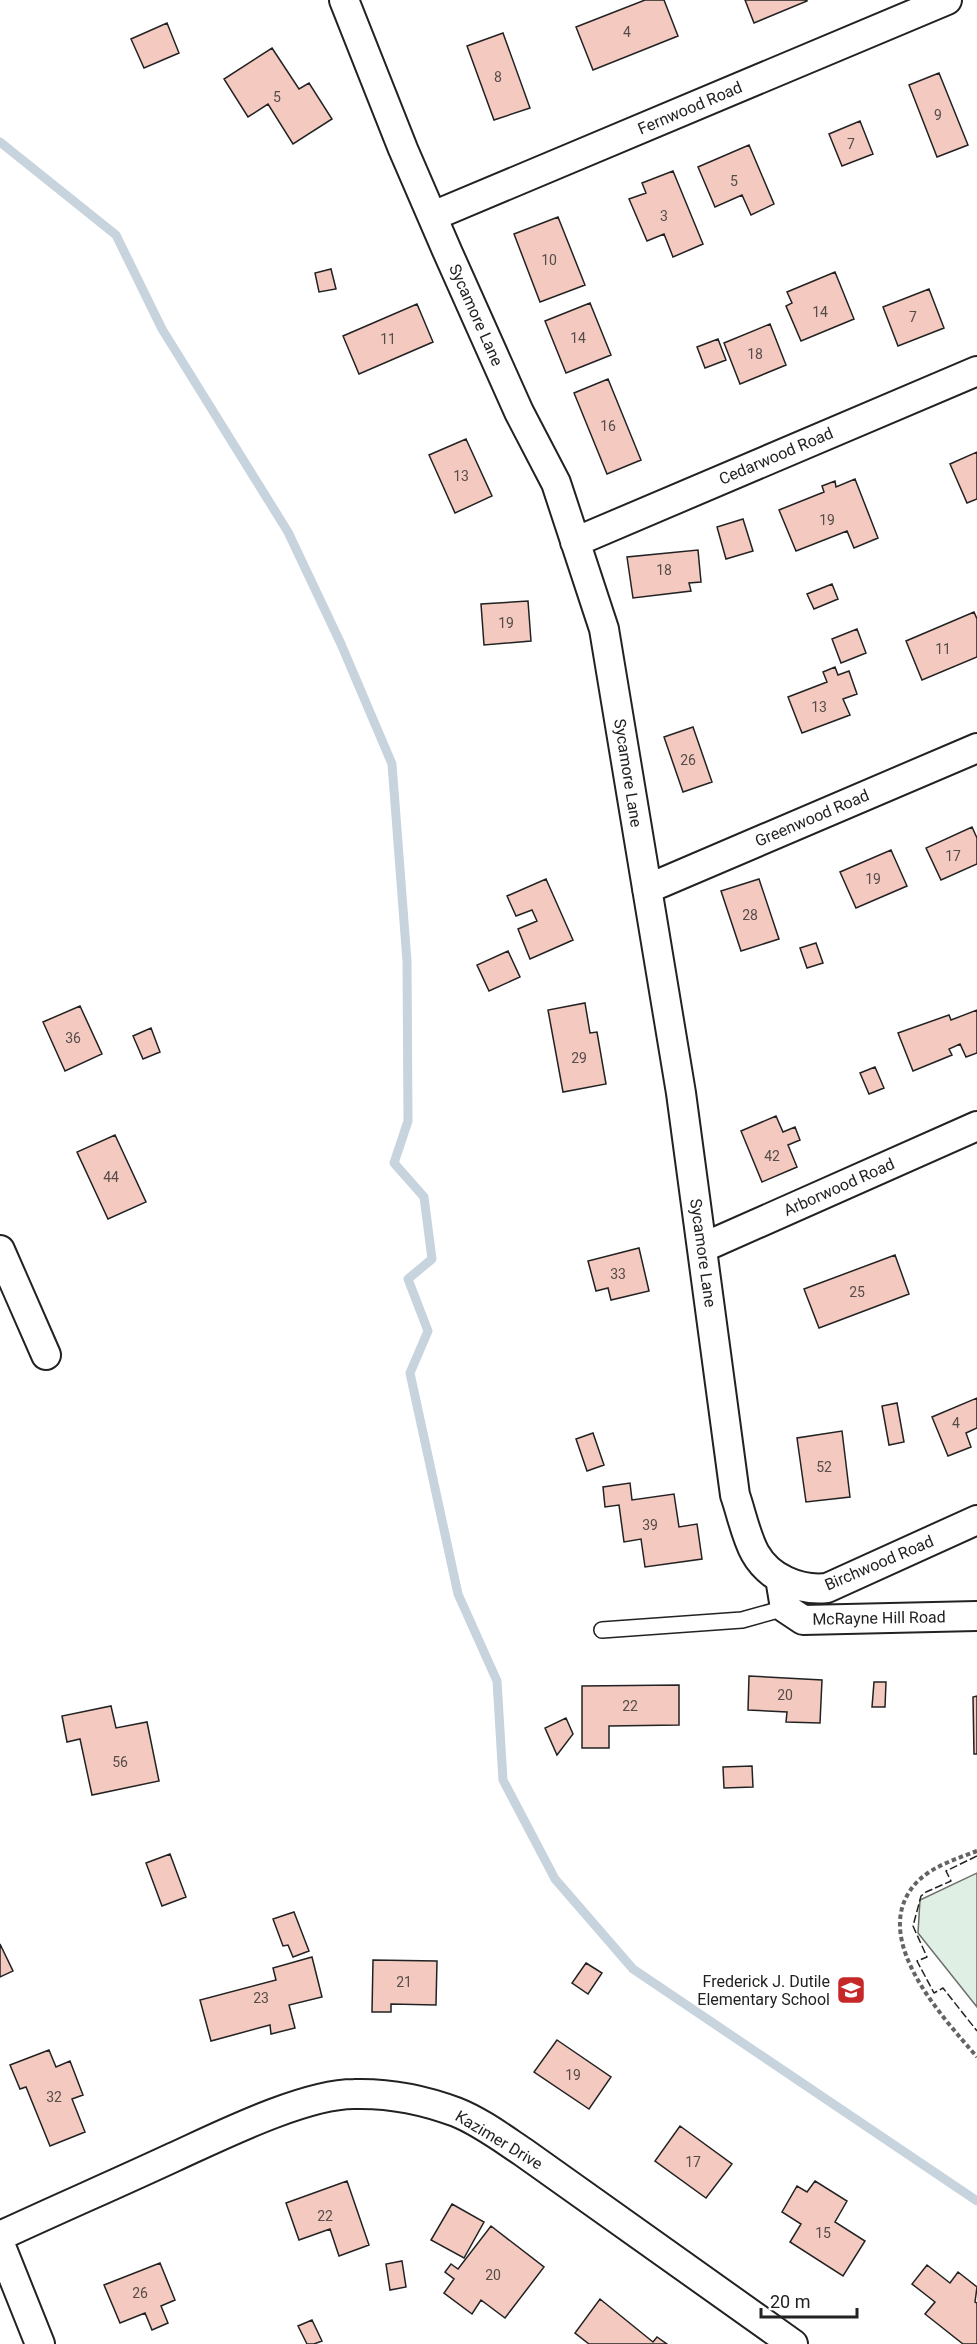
<svg xmlns="http://www.w3.org/2000/svg" width="977" height="2344" font-family="Roboto,sans-serif">
<style>
.green{fill:#e0efe3;stroke:#6f6f6f;stroke-width:1.5}
.lines{fill:none;stroke-linecap:round;stroke-linejoin:round}
.stream{stroke:#c7d3dd;stroke-width:9}
.building{fill:#f3c9c0;stroke:#222;stroke-width:1.5}
.service-casing{stroke:#222;stroke-width:18}
.minor-casing{stroke:#222;stroke-width:32}
.path{stroke:#646464;stroke-width:4;stroke-dasharray:4.5 3;stroke-linecap:butt}
.service{stroke:#fff;stroke-width:15}
.minor{stroke:#fff;stroke-width:28}
.fence{stroke:#222;stroke-width:1.5;stroke-dasharray:8 3;stroke-linecap:butt}
.labels{text-anchor:middle;dominant-baseline:central;stroke-width:4.5;stroke-linejoin:round;paint-order:stroke}
.number-label{font-size:14px;fill:#564c4a}
.street-label{font-size:16px;fill:#222;stroke:#fff}
.poi-label{font-size:16px;fill:#222;stroke:#fff;text-anchor:end}
</style>
<rect width="100%" height="100%" fill="#fff"/>
<path class="green" d="M977,1873v134l-59,-74 2,-33z"/>
<g class="lines">
<path class="stream" d="M0,142l116,93 46,94 126,203 53,112 51,120 15,197 1,160 -14,42 30,34 8,62 -24,20 20,52 -18,42 48,221 39,87 6,99 52,99 78,90 344,232"/>
</g>
<path class="building" d="M645,0h19l14,36 -85,34 -17,-43z
M745,0h62v1l-53,22z
M167,23l12,30 -35,15 -13,-29z
M503,33l27,75 -36,12 -27,-74z
M272,48l27,41 10,-6 23,36 -39,25 -25,-40 -20,13 -24,-38z
M939,73l29,72 -31,12 -28,-72z
M860,121l13,33 -31,12 -13,-32z
M749,145l25,59 -23,11 -9,-20 -27,12 -17,-40z
M673,171l30,73 -30,13 -9,-23 -17,7 -18,-42 17,-6 -4,-10z
M558,217l27,68 -45,17 -26,-68z
M331,269l5,20 -17,3 -4,-19z
M835,272l19,47 -53,22 -15,-35 6,-3 -5,-11z
M929,289l15,39 -46,18 -15,-39z
M590,303l21,52 -45,18 -21,-52z
M417,304l16,38 -74,32 -16,-38z
M770,324l16,41 -46,19 -16,-41z
M718,339l8,21 -21,8 -8,-21z
M608,379l33,81 -34,14 -33,-81z
M466,439l26,57 -37,17 -26,-58z
M977,452v47l-10,4 -17,-39z
M855,479l23,59 -24,10 -7,-17 -51,20 -17,-41 45,-18 -2,-6 13,-5 1,6z
M743,519l10,32 -27,8 -9,-32z
M698,550l3,32 -12,1 2,8 -58,7 -6,-41z
M832,584l6,15 -24,10 -7,-15z
M528,601l3,40 -47,4 -3,-41z
M974,612l3,7v38l-55,23 -16,-39z
M857,629l9,24 -25,10 -9,-24z
M835,667l3,8 11,-4 8,23 -14,5 7,16 -48,18 -14,-36 39,-15 -4,-10z
M693,727l19,55 -29,10 -19,-55z
M972,827l5,11v26l-36,16 -15,-32z
M891,850l16,36 -51,22 -16,-36z
M546,879l27,61 -43,19 -12,-30 19,-8 -5,-11 -16,6 -9,-20z
M759,879l20,60 -38,12 -20,-60z
M816,943l7,20 -16,5 -7,-20z
M508,951l12,26 -31,14 -12,-26z
M585,1003l5,30 7,-1 9,52 -43,8 -15,-82z
M80,1006l22,48 -37,17 -22,-49z
M977,1010v43l-11,4 -6,-13 -11,5 3,6 -39,16 -15,-38 51,-18 2,5z
M151,1028l9,24 -17,7 -10,-23z
M875,1067l9,21 -15,6 -9,-21z
M776,1116l7,16 12,-5 5,13 -12,5 9,22 -35,15 -21,-51z
M115,1135l31,67 -38,17 -31,-67z
M639,1248l10,43 -38,9 -3,-12 -12,3 -8,-30z
M895,1255l14,39 -90,34 -15,-39z
M977,1398v30l-11,5 5,14 -23,9 -16,-39z
M897,1403l7,39 -15,3 -7,-39z
M842,1431l8,66 -44,5 -9,-64z
M593,1433l11,32 -17,6 -11,-32z
M630,1483l2,17 42,-6 5,33 18,-3 5,35 -57,8 -4,-28 -17,3 -5,-37 -14,2 -2,-20z
M749,1676l73,4 -2,43 -34,-1 1,-10 -39,-2z
M874,1682h12l-1,25h-13z
M679,1685v40l-70,1v22h-27v-62z
M977,1696v58h-3l-1,-57z
M111,1706l5,22 31,-6 12,59 -67,14 -12,-56 -13,3 -5,-26z
M566,1718l7,16 -16,21 -12,-27z
M752,1766l1,21 -29,1 -1,-21z
M170,1854l16,43 -24,9 -16,-43z
M294,1912l15,39 -16,6 -5,-12 -5,1 -10,-27z
M0,1944l13,27 -13,6z
M312,1957l10,40 -33,8 6,23 -24,6 -1,-9 -59,16 -11,-41 76,-20 -3,-12z
M373,1960l64,1 -1,44 -45,-1v8h-19z
M586,1963l16,10 -14,21 -16,-11z
M557,2040l54,37 -22,32 -55,-37z
M49,2050l7,17 14,-6 13,34 -11,4 13,33 -35,14 -24,-59 -6,2 -10,-24z
M680,2126l52,38 -26,34 -51,-37z
M347,2181l22,64 -30,11 -9,-27 -31,11 -13,-37z
M815,2181l32,20 -12,21 30,19 -22,35 -53,-34 11,-18 -19,-12 15,-26 10,6z
M452,2204l32,18 -20,36 -33,-18z
M491,2226l53,41 -39,51 -24,-18 -9,14 -28,-21 10,-14 -9,-7 6,-8 7,5z
M402,2261l4,26 -16,3 -4,-26z
M160,2263l15,37 -14,6 7,17 -16,7 -7,-17 -25,10 -16,-38z
M927,2265l23,18 8,-11 19,15 -2,15 2,1v41h-14l-38,-30 10,-12 -23,-18z
M600,2299l53,43 4,-5 10,7h-78l-14,-11z
M312,2320l10,21 -8,3h-7l-9,-18z"/>
<g class="lines">
<g class="service-casing">
<path id="service" d="M602,1630l140,-10 43,-12"/>
</g>
<g class="minor-casing">
<path id="minor" d="M344,0l59,149 45,104 71,159 37,71 48,146 77,464 54,402c6,17 11,42 20,58 14,25 44,38 72,35l150,-68
M433,216l514,-216
M575,542l402,-171
M647,889l330,-141
M702,1248l275,-122
M0,1250l46,105
M780,1578l5,30 18,12 174,-4
M0,2236c58,-27 116,-52 174,-79 46,-21 130,-63 180,-63 34,-1 70,6 102,18 23,9 46,26 67,40l270,192
M0,2244l40,100"/>
</g>
<path class="path" d="M977,1851c-19,7 -43,15 -58,29 -55,54 23,136 58,177"/>
<use href="#service" class="service"/>
<use href="#minor" class="minor"/>
<path class="fence" d="M977,1856l-31,15 5,10 -25,11 -5,4 -8,30 14,31 -10,4 17,32 9,-5 34,43"/>
</g>
<defs>
<g id="school-square" transform="scale(1.5)"><rect x="-9" y="-9" width="18" height="18" rx="4" fill="#c62828" stroke="#fff"/><path d="M0-5L7-2L0 1L-7-2ZM-4 1L0 2.5L4 1V4Q0 6-4 4Z" fill="#fff"/></g>
</defs>
<g fill-rule="evenodd">
<use href="#school-square" x="851" y="1990"/>
</g>
<g class="labels">
<g class="number-label">
<text x="627" y="32">4</text>
<text x="498" y="77">8</text>
<text x="277" y="97">5</text>
<text x="938" y="115">9</text>
<text x="851" y="144">7</text>
<text x="734" y="181">5</text>
<text x="664" y="216">3</text>
<text x="549" y="260">10</text>
<text x="820" y="312">14</text>
<text x="913" y="317">7</text>
<text x="578" y="338">14</text>
<text x="388" y="339">11</text>
<text x="755" y="354">18</text>
<text x="608" y="426">16</text>
<text x="461" y="476">13</text>
<text x="827" y="520">19</text>
<text x="664" y="570">18</text>
<text x="506" y="623">19</text>
<text x="943" y="649">11</text>
<text x="819" y="707">13</text>
<text x="688" y="760">26</text>
<text x="953" y="856">17</text>
<text x="873" y="879">19</text>
<text x="750" y="915">28</text>
<text x="73" y="1038">36</text>
<text x="579" y="1058">29</text>
<text x="772" y="1156">42</text>
<text x="111" y="1177">44</text>
<text x="618" y="1274">33</text>
<text x="857" y="1292">25</text>
<text x="956" y="1423">4</text>
<text x="824" y="1467">52</text>
<text x="650" y="1525">39</text>
<text x="785" y="1695">20</text>
<text x="630" y="1706">22</text>
<text x="120" y="1762">56</text>
<text x="404" y="1982">21</text>
<text x="261" y="1998">23</text>
<text x="573" y="2075">19</text>
<text x="54" y="2097">32</text>
<text x="693" y="2162">17</text>
<text x="325" y="2216">22</text>
<text x="823" y="2233">15</text>
<text x="493" y="2275">20</text>
<text x="140" y="2293">26</text>
</g>
<g class="street-label">
<text transform="translate(690 108) rotate(-23)">Fernwood Road</text>
<text transform="translate(476 315) rotate(66)">Sycamore Lane</text>
<text transform="translate(776 456) rotate(-23)">Cedarwood Road</text>
<text transform="translate(628 773) rotate(81)">Sycamore Lane</text>
<text transform="translate(812 818) rotate(-23)">Greenwood Road</text>
<text transform="translate(839 1187) rotate(-24)">Arborwood Road</text>
<text transform="translate(703 1253) rotate(82)">Sycamore Lane</text>
<text transform="translate(879 1563) rotate(-23)">Birchwood Road</text>
<text transform="translate(879 1618) rotate(-1)">McRayne Hill Road</text>
<text transform="translate(499 2140) rotate(31)">Kazimer Drive</text>
</g>
<g class="poi-label">
<text x="830" y="1981">Frederick J. Dutile<tspan x="830" dy="18">Elementary School</tspan></text>
</g>
</g>
<path d="M761 2308v9h96v-9" fill="none" stroke="#222222" stroke-width="3"/>
<text x="770" y="2308" font-size="18" fill="#222222" stroke="#ffffff" stroke-width="4.5" paint-order="stroke">20 m</text>
</svg>
